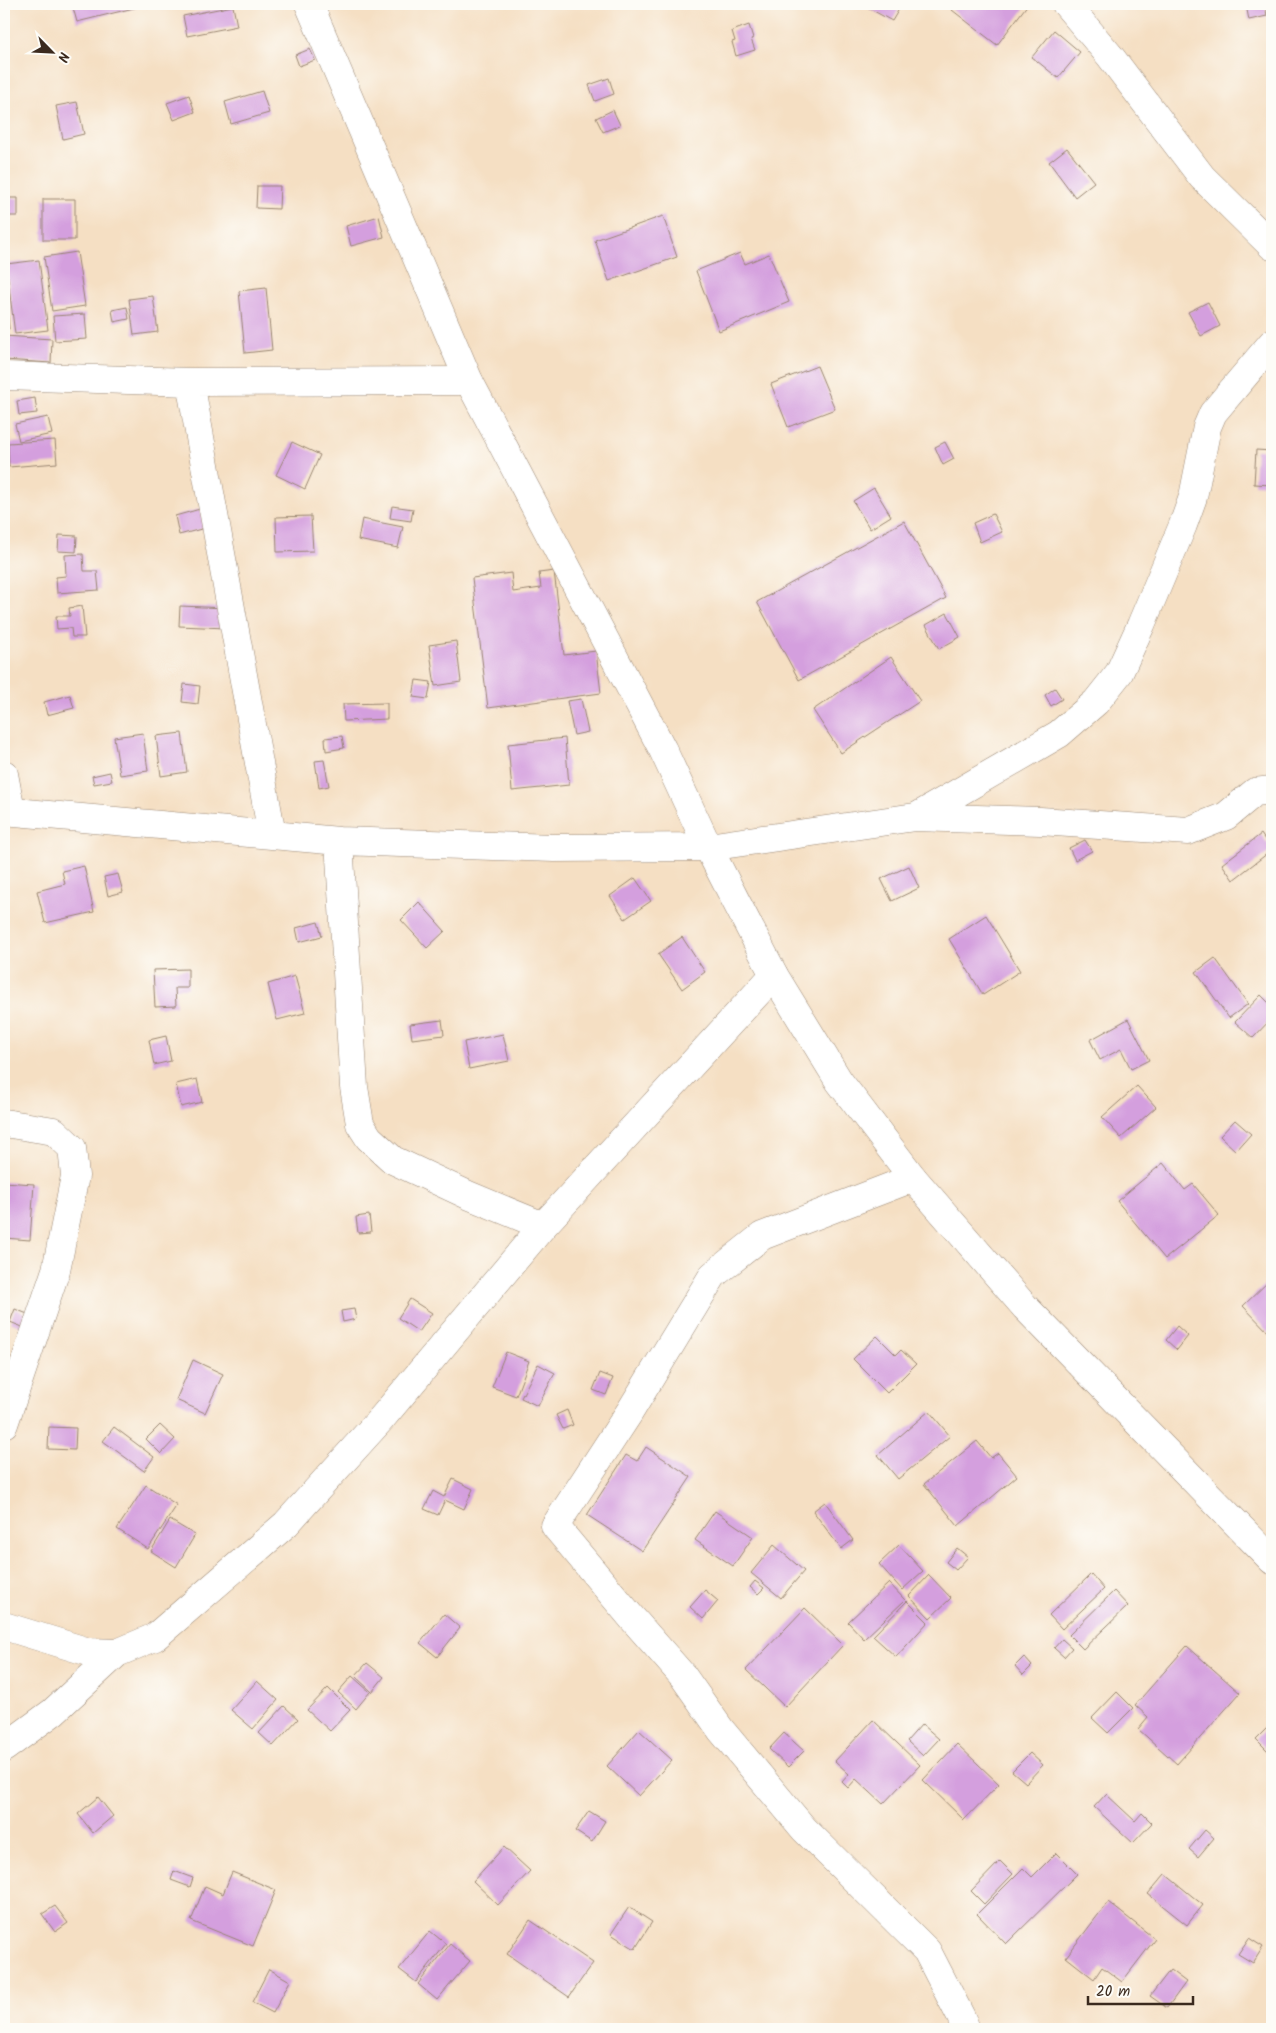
<svg xmlns="http://www.w3.org/2000/svg" width="1276" height="2033" font-family="Kalam,sans-serif">
<style>
.building{fill:#d49fde}
.lines{fill:none;stroke-linecap:round;stroke-linejoin:round}
.street-casing{stroke:#988470;stroke-width:29}
.secondary-casing{stroke:#988470;stroke-width:29}
.street{stroke:#fff;stroke-width:28}
.secondary{stroke:#fff;stroke-width:28}
</style>
<rect width="100%" height="100%" fill="#fdfcf7"/>
<filter id="ink" filterUnits="userSpaceOnUse"><feTurbulence type="fractalNoise" baseFrequency=".02" numOctaves="2"/><feDisplacementMap in="SourceGraphic" scale="10" xChannelSelector="R" yChannelSelector="G"/><feConvolveMatrix kernelMatrix="1 2 1 2 8 2 1 2 1" color-interpolation-filters="sRGB"/></filter>
<filter id="wash" filterUnits="userSpaceOnUse"><feTurbulence type="fractalNoise" baseFrequency=".0096" numOctaves="4" result="noise"/><feDisplacementMap in="SourceGraphic" scale="20" xChannelSelector="R" yChannelSelector="G"/><feGaussianBlur stdDeviation="1.12" result="paint"/><feColorMatrix in="noise" values="0 0 0 0 0 0 0 0 0 0 0 0 0 0 0 0 0 1.4 0 .05"/><feComposite in="paint" operator="in"/></filter>
<g filter="url(#wash)">
<rect width="100%" height="100%" fill="#f5dfc3"/>
<g id="blocks">
<path class="building" d="M72,4h78l-73,18z
M861,4h41l-10,17z
M957,4h71l-31,41 -45,-35z
M1251,4h14l2,12 -18,4 -3,-15z
M233,6l4,20 -50,10 -4,-20z
M749,25l4,13 -2,1 4,11 -19,6 -4,-14 3,-1 -3,-10z
M1054,30l26,22 -22,26 -26,-21z
M310,49l5,11 -16,6 -4,-11z
M609,78l5,16 -19,7 -6,-16z
M262,91l7,22 -38,11 -6,-22z
M189,95l6,17 -21,8 -7,-17z
M77,102l7,32 -21,5 -7,-33z
M613,110l7,15 -17,7 -7,-14z
M1067,148l27,34 -19,15 -26,-35z
M257,186h23l-1,23 -23,-1z
M4,198h14v18h-14z
M43,199h32v41h-32z
M379,216l5,21 -33,9 -5,-20z
M663,216l14,41 -68,24 -14,-41z
M77,252l8,54 -33,5 -8,-54z
M740,253l5,11 24,-10 20,48 -70,29 -23,-60z
M39,260l9,70 -33,4 -9,-70z
M266,288l6,62 -27,3 -6,-62z
M153,296l5,36 -24,3 -5,-36z
M1208,302l12,24 -19,10 -13,-24z
M4,307h3l2,22h-5z
M127,307l2,12 -15,3 -2,-12z
M85,314l2,25 -32,2 -2,-25z
M4,336l48,3 -1,24 -47,-3z
M817,366l18,43 -47,18 -17,-43z
M35,398l2,15 -18,2 -2,-14z
M48,417l4,17 -33,7 -4,-17z
M55,440l2,23 -48,4 -1,-24z
M292,442l28,13 -15,34 -29,-14z
M945,442l9,17 -11,6 -8,-18z
M1256,450l16,1v34l-18,-1z
M874,488l17,28 -21,13 -17,-28z
M392,506l21,3 -2,12 -21,-3z
M200,509l5,19 -26,7 -4,-19z
M993,514l9,18 -22,10 -7,-19z
M311,516l2,35 -36,1 -1,-35z
M362,519l41,8 -5,21 -40,-8z
M904,521l42,77 -147,82 -42,-78z
M59,535l18,1 -1,16 -18,-1z
M83,554l1,17h13l2,19 -42,3 -1,-16 10,-1 -1,-21z
M554,571l10,84 32,-4 5,42 -113,15 -16,-130 39,-5 2,19 28,-4 -2,-15z
M82,606l3,31h-13l-1,-9 -14,1 -1,-13h14l-1,-8z
M180,606l47,2 -1,20 -47,-2z
M947,613l13,24 -21,12 -13,-24z
M456,641l5,41 -26,4 -6,-41z
M891,657l29,44 -79,52 -28,-43z
M416,680l15,2 -3,17 -15,-2z
M184,684l16,2 -2,18 -16,-2z
M1055,688l7,11 -11,7 -6,-11z
M70,695l4,13 -27,7 -3,-13z
M581,699l7,33 -14,3 -7,-34z
M387,703v16l-43,2 -1,-17z
M143,733l5,38 -28,4 -6,-38z
M182,733l5,39 -26,4 -5,-40z
M342,736l2,12 -18,3 -1,-13z
M565,738l4,47 -57,6 -4,-47z
M324,760l5,26 -10,2 -4,-27z
M110,772l2,9 -18,3 -2,-8z
M1261,834l11,16 -39,30 -11,-16z
M1085,840l7,11 -17,9 -6,-12z
M84,866l10,46 -49,11 -8,-32 28,-7 -3,-13z
M909,866l10,22 -27,13 -11,-22z
M118,874l5,18 -15,4 -4,-19z
M635,878l16,23 -26,18 -15,-23z
M419,902l26,29 -18,17 -26,-28z
M986,915l34,56 -37,24 -34,-56z
M318,922l4,14 -23,6 -3,-14z
M682,937l23,35 -23,17 -24,-35z
M1215,958l33,46 -19,14 -33,-46z
M188,969v19h-13l1,18 -21,1 -2,-37z
M295,976l10,37 -28,7 -9,-36z
M1261,995l11,11v12l-19,20 -18,-16z
M1128,1019l21,41 -18,9 -10,-20 -21,11 -10,-20z
M442,1020l2,15 -32,4 -2,-15z
M503,1034l6,27 -40,8 -5,-27z
M166,1036l5,25 -17,4 -5,-25z
M197,1079l5,23 -21,5 -5,-23z
M1137,1086l19,21 -35,31 -19,-21z
M1235,1120l16,14 -15,17 -16,-15z
M1163,1163l22,27 8,-6 26,31 -54,44 -48,-58z
M4,1182l30,2 -4,56 -26,-2z
M369,1215l2,17 -13,1 -2,-16z
M1272,1278v58l-29,-30z
M410,1299l22,14 -13,19 -21,-14z
M15,1309l15,6 -5,13 -15,-6z
M354,1309l2,10 -13,3 -2,-11z
M1177,1326l11,10 -11,14 -11,-10z
M877,1336l19,19 5,-5 15,14 -29,29 -34,-34z
M506,1352l23,9 -13,35 -24,-9z
M193,1360l30,14 -18,39 -29,-13z
M538,1364l17,9 -17,33 -17,-8z
M600,1373l13,5 -7,17 -13,-5z
M567,1410l6,15 -10,4 -7,-14z
M929,1411l21,25 -52,43 -20,-24z
M160,1425l15,14 -14,15 -15,-15z
M49,1427l27,1 -1,22 -27,-1z
M114,1427l40,30 -10,14 -41,-30z
M977,1441l14,17 7,-5 19,23 -59,50 -34,-42z
M646,1447l45,30 -49,74 -55,-36 39,-60 11,6z
M453,1479l20,10 -9,20 -19,-9 -7,15 -14,-6 9,-18 11,6z
M146,1485l31,20 -29,44 -31,-20z
M825,1502l28,38 -12,9 -28,-38z
M715,1511l38,26 -20,29 -38,-26z
M170,1520l25,15 -19,32 -25,-16z
M774,1545l30,26 -23,27 -30,-25z
M899,1545l24,26 -21,19 -23,-26z
M957,1548l11,9 -12,13 -10,-8z
M1091,1574l13,15 -42,40 -13,-14z
M929,1575l22,23 -21,20 -21,-22z
M755,1581l9,7 -6,6 -8,-7z
M889,1583l16,17 -41,39 -16,-17z
M705,1590l13,11 -15,18 -13,-12z
M1114,1591l14,15 -45,43 -14,-14z
M907,1601l21,21 -32,35 -23,-21z
M805,1608l38,37 -58,62 -39,-37z
M444,1614l16,14 -23,29 -17,-14z
M1062,1639l10,9 -8,9 -10,-9z
M1187,1646l53,47 -63,71 -39,-35 10,-12 -13,-12z
M1024,1657l8,9 -9,9 -8,-9z
M367,1663l17,14 -12,15 -17,-16z
M352,1676l18,16 -14,17 -18,-17z
M257,1681l21,19 -25,29 -22,-19z
M328,1688l22,22 -20,21 -23,-21z
M1117,1692l16,16 -25,25 -16,-15z
M284,1706l14,13 -25,27 -14,-13z
M873,1720l47,45 -37,39 -27,-25 -8,9 -6,-6 7,-8 -14,-13z
M1272,1723v32l-16,-16z
M922,1724l17,15 -16,17 -16,-15z
M639,1730l33,30 -33,36 -32,-30z
M784,1733l20,18 -16,16 -19,-18z
M957,1744l42,40 -35,36 -41,-40z
M1030,1753l13,12 -17,18 -14,-12z
M1106,1794l29,27 7,-8 10,10 -19,20 -39,-36z
M98,1797l15,19 -20,17 -15,-19z
M589,1811l16,10 -13,21 -17,-11z
M1205,1830l9,8 -16,19 -9,-8z
M504,1847l26,24 -32,34 -25,-24z
M1056,1853l21,21 -71,70 -29,-30 46,-46 9,9z
M1000,1861l13,13 -29,30 -13,-13z
M174,1871l19,7 -3,9 -19,-7z
M232,1872l44,18 -23,56 -62,-25 14,-35 18,8z
M1165,1874l38,31 -16,20 -39,-31z
M1108,1902l47,37 -33,43 -20,-15 -8,12 -28,-22z
M55,1906l13,17 -13,9 -13,-18z
M629,1907l23,15 -17,27 -24,-15z
M530,1920l63,43 -24,34 -62,-43z
M430,1931l16,13 -30,38 -17,-13z
M1249,1938l14,9 -10,16 -15,-9z
M450,1944l20,17 -33,39 -19,-16z
M269,1969l21,12 -17,32 -21,-11z
M1170,1970l16,12 -19,26 -17,-12z"/>
</g>
</g>
<g filter="url(#ink)">
<use href="#blocks" fill-opacity="0" stroke="#988470" stroke-width="1"/>
<g class="lines">
<g class="street-casing">
<path id="street" d="M1066,4l44,52 92,121 70,69
M4,376l186,6 279,-1
M190,382l82,453
M4,774l7,37
M4,811l335,30 215,7 154,-1 207,-30 125,4 148,10 38,-15 29,-24 17,-2
M916,817l143,-83 37,-32 23,-29 22,-48 42,-100 10,-28 14,-70 6,-14 59,-70
M339,841l15,246 6,37 9,14 24,22 75,35 75,31
M4,1123l50,8 18,17 3,28 -19,94 -52,154
M913,1178l-151,58 -49,39 -84,138 -74,113 77,92 51,58 38,54 83,99 123,122 34,66 5,12
M4,1626l85,26 28,1
M4,1748l49,-36 64,-59 38,-16 131,-113 96,-106 161,-192 231,-251"/>
</g>
<g class="secondary-casing">
<path id="secondary" d="M309,4l160,377 194,369 45,97 66,128 65,106 74,97 112,129 247,253"/>
</g>
<use href="#street" class="street"/>
<use href="#secondary" class="secondary"/>
</g>
</g>
<rect width="1276" height="2033" fill="none" stroke="#fdfcf7" stroke-width="20"/>
<g transform="translate(52 52) rotate(114)" stroke="#fdfcf7" stroke-width="4" paint-order="stroke">
<path d="M0-4L9 19L0 12L-9 19Z" fill="#3b2a1e"/>
<text y="-8" font-size="14" font-weight="bold" text-anchor="middle" fill="#3b2a1e">N</text>
</g>
<path d="M1088 1996v8h105v-8" fill="none" stroke="#3b2a1e" stroke-width="2.5"/>
<text x="1096" y="1996" font-size="15" fill="#3b2a1e" stroke="#fdfcf7" stroke-width="4" paint-order="stroke">20 m</text>
</svg>
